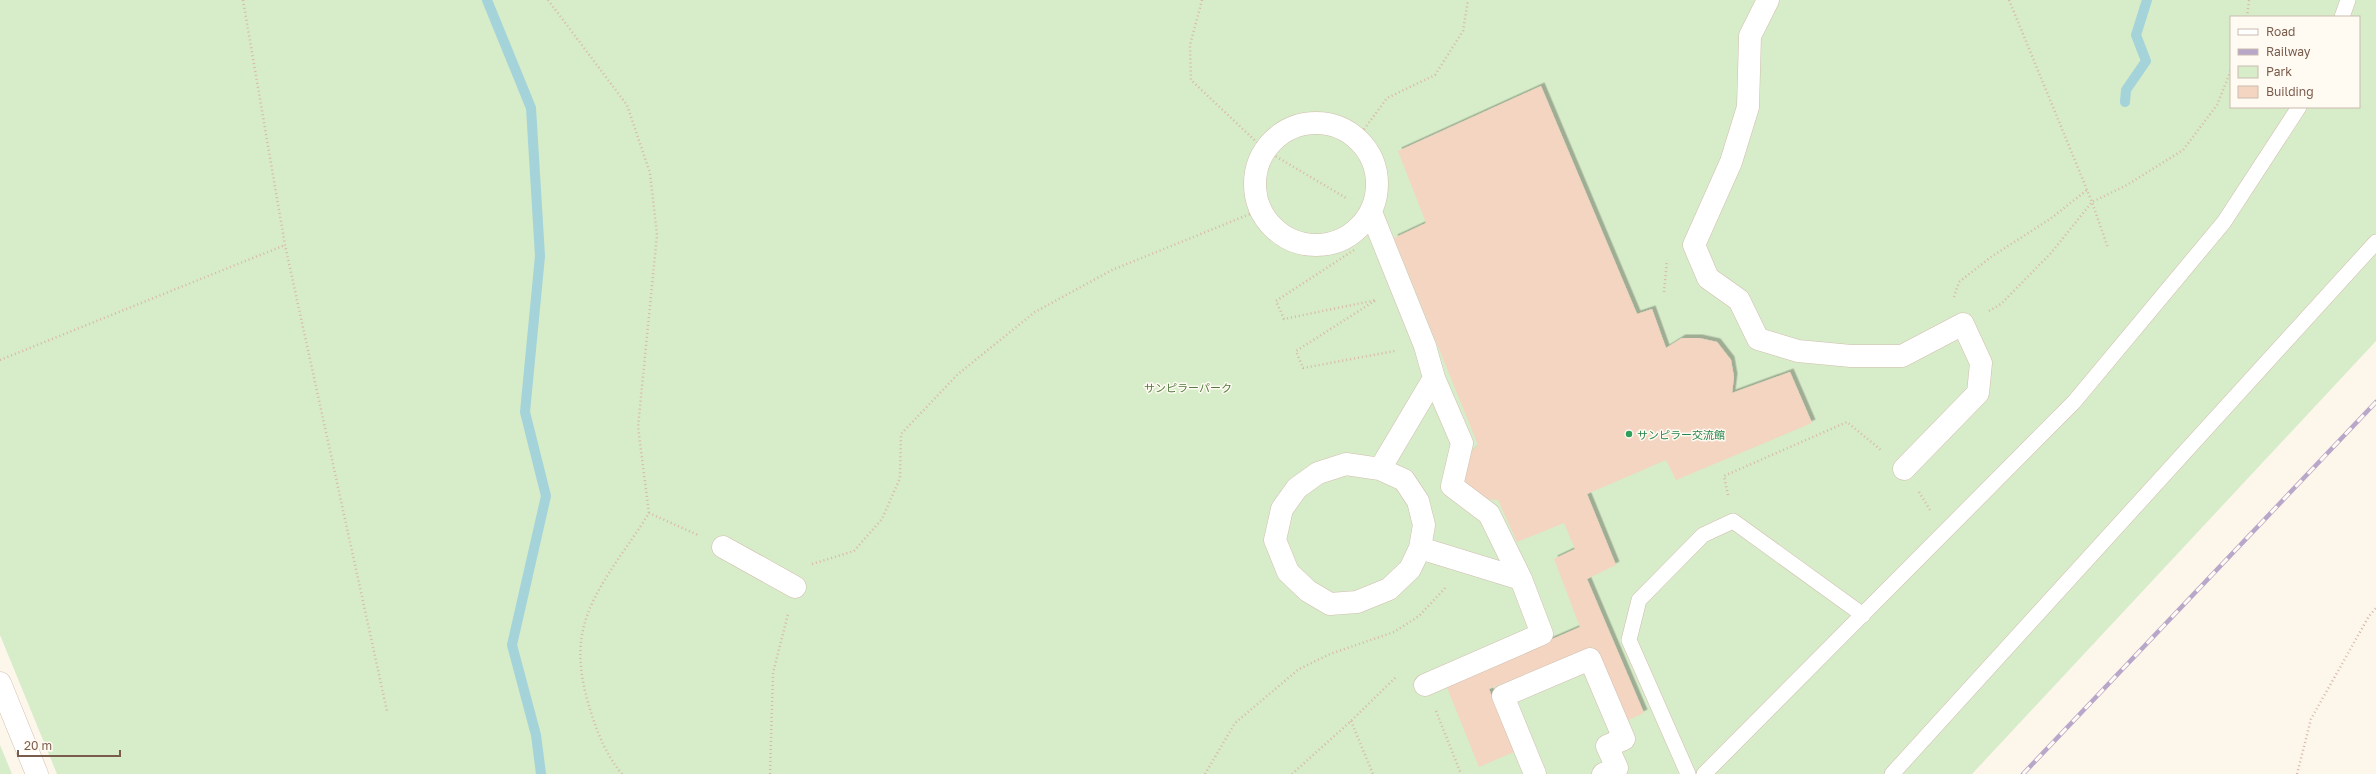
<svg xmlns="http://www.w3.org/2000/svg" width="2376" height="774" font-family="'Golos Text','Noto Sans JP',sans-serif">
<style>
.green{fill:#d7ecc8;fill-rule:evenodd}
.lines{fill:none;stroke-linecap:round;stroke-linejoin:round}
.stream{stroke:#a4d3da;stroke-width:10}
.building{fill:#f3d5c2;filter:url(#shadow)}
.lane-casing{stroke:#d1beaf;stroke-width:16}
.street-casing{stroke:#d1beaf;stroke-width:23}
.path{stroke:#d9b8a4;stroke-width:2.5;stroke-dasharray:1 3;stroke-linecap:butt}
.lane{stroke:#fff;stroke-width:15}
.street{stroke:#fff;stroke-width:22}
.rail-casing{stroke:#b9a7c9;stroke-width:4.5}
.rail{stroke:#fffaf2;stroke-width:3;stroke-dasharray:9;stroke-linecap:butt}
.leisure-dot{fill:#2e9e5b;stroke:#fffaf2;stroke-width:1.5}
.labels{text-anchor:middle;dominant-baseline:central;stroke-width:3;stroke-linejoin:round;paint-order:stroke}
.park-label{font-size:11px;fill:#527a41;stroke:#fffaf2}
.leisure-label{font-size:11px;fill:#27864d;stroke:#fffaf2;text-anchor:start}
</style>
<defs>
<filter id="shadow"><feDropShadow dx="3.5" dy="-3.5" stdDeviation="0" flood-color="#0004"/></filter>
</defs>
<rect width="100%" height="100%" fill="#fdf6eb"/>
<path class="green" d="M0,0h2376v341l-404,433h-1915l-57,-139zM2231,17h128v90h-128z
M0,745l12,29h-12z"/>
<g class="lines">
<path class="stream" d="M487,0l44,108 9,148 -15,156 21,84 -34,149 24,90 5,39
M2125,102l1,-12 20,-29 -10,-26 11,-35"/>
</g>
<path class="building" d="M1541,86l96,228 15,-5 14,39 16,-10h17l18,4 14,18 3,17 -2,16 58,-21 22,51 -136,57 -10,-20 -79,34 29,71 -29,14 57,134 -18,8 -32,-74 -105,42 25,63 -35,15 -33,-82 134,-58 -26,-68 21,-10 -11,-26 -47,19 -19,-42 -25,-2 -12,-16 -1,-19 18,-18 -84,-207 32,-15 -28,-72z"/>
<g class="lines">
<g class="lane-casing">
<path id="lane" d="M2342,17l6,-17
M1688,774l-59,-134 10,-40 64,-65 30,-14 130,94
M1704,774l370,-372 150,-180 75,-115
M1892,774l484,-532"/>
</g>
<g class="street-casing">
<path id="street" d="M1768,0l-18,36 -2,71 -17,55 -37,83 14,33 31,22 19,39 40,12 53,5h51l61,-32 18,39 -3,30 -74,76
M1255 184a61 61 0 1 1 122 0a61 61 0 1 1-122 0Z
M1371,212l54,134 9,32 28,65 -10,43 37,28 32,65 21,55 -117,51
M1434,378l-54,91 24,11 14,21 6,24 -4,23 101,31
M1380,469l-34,-5 -28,9 -21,15 -15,21 -7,31 13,32 20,19 22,13 27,-2 32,-13 21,-20 10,-21
M723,547l72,40
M0,683l37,91
M1535,774l-32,-78 87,-37 34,80 -17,7 10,22 -14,6"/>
</g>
<path class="path" d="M243,0l42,245 102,466
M548,0l79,105 23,68 7,62 -19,192 11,86
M1202,0l-12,45 1,35 74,70 81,48
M2009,0l83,202 16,46
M2247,17l2,-17
M1357,139l30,-41 48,-23 28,-44 5,-31
M1354,250l-78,51 8,18 92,-19 -80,51 7,17 92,-17
M1664,292l3,-32
M1954,297l5,-15 32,-25 59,-38 37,-29
M1989,311l12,-7 50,-51 41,-51 35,-17 56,-35 34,-45 14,-35
M0,360l285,-115
M1919,492l11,18
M1728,495l-4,-19 123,-54 34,28
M812,564l42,-13 28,-32 18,-41 1,-44 57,-60 77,-62 77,-42 148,-60
M1436,711l25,63
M1351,721l22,53
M622,774c-16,-19 -25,-42 -32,-65 -8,-25 -13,-54 -7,-79 8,-40 45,-82 66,-117l49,22
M770,774l3,-101 15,-59
M1205,774l30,-51 64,-54 31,-15 64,-22 25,-16 28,-30
M1292,774l59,-53 46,-45
M2297,774l14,-55 58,-103 7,-8"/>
<use href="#lane" class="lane"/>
<use href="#street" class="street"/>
<g class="rail-casing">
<path id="rail" d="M2023,774l353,-372"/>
</g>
<use href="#rail" class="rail"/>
</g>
<circle class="leisure-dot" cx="1629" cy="434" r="4"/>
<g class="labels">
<g class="park-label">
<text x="1188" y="387">サンピラーパーク</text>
</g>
<g class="leisure-label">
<text x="1637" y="434">サンピラー交流館</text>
</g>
</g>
<rect x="2230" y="16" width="130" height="92" fill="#fffaf2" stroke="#cabbb0"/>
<rect x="2238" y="29" width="20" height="6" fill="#ffffff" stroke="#cabbb0"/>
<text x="2266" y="36" font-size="12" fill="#7a5c4c">Road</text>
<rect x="2238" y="49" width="20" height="6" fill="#b9a7c9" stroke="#cabbb0"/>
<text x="2266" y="56" font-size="12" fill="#7a5c4c">Railway</text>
<rect x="2238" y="66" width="20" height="12" fill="#d7ecc8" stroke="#cabbb0"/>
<text x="2266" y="76" font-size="12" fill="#7a5c4c">Park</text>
<rect x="2238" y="86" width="20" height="12" fill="#f3d5c2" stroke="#cabbb0"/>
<text x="2266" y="96" font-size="12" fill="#7a5c4c">Building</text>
<path d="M18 750v6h102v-6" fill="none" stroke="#7a5c4c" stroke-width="2"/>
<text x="24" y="750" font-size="12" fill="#7a5c4c" stroke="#fffaf2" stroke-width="3" paint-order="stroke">20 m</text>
</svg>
